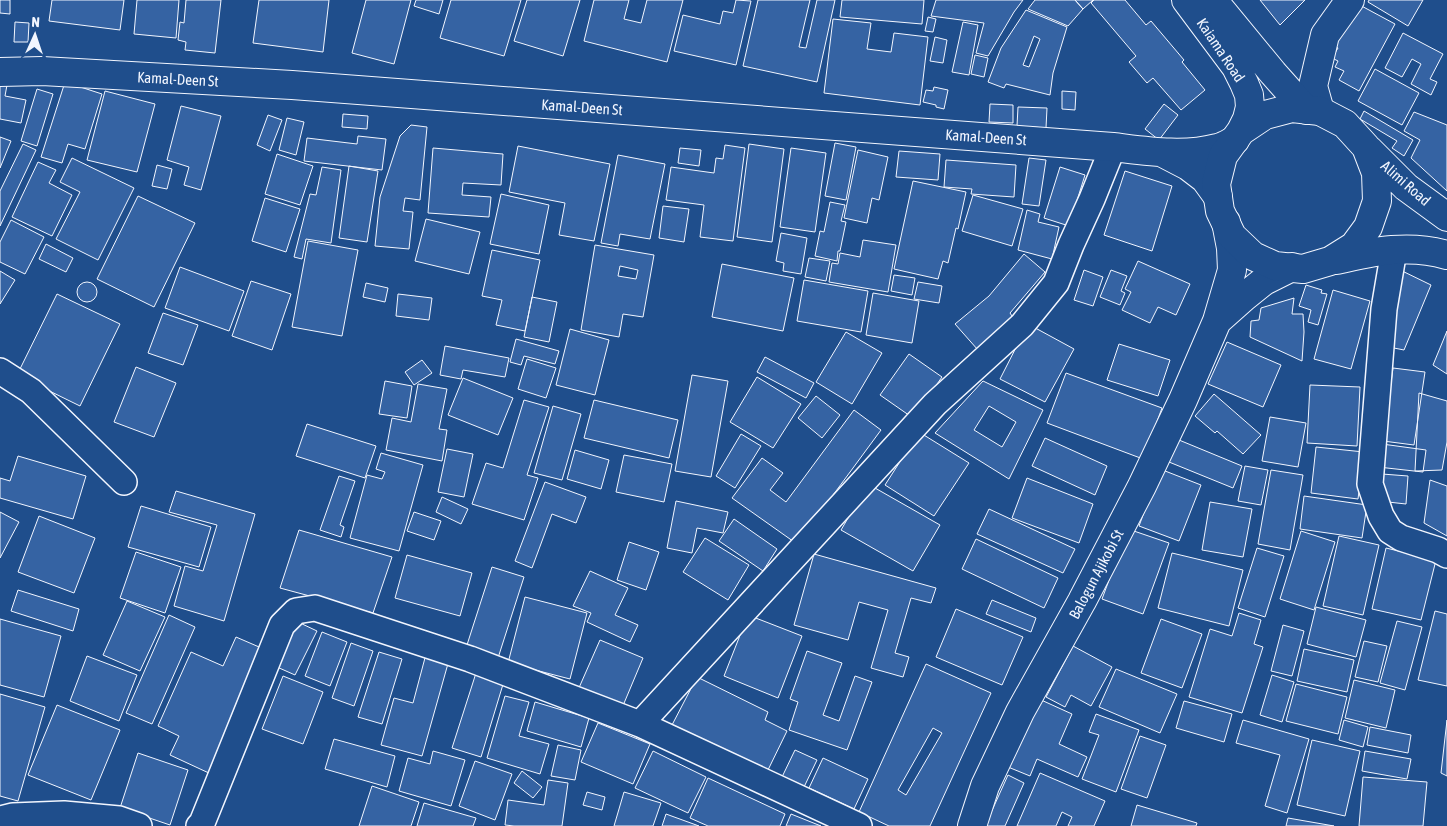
<svg xmlns="http://www.w3.org/2000/svg" width="1447" height="826" font-family="'Asap Condensed',sans-serif">
<style>
.building{fill:#3563a3;stroke:#f2f6ff;fill-rule:evenodd}
.lines{fill:none;stroke-linecap:round;stroke-linejoin:round}
.minor-casing{stroke:#f2f6ff;stroke-width:28}
.tertiary-casing{stroke:#f2f6ff;stroke-width:30}
.trunk-casing{stroke:#f2f6ff;stroke-width:30}
.minor{stroke:#1f4e8c;stroke-width:25}
.tertiary{stroke:#1f4e8c;stroke-width:28}
.trunk{stroke:#1f4e8c;stroke-width:28}
.labels{text-anchor:middle;dominant-baseline:central;stroke-width:4;stroke-linejoin:round;paint-order:stroke}
.street-label{font-size:15px;fill:#f2f6ff;stroke:#1f4e8c}
</style>
<rect width="100%" height="100%" fill="#1f4e8c"/>
<path class="building" d="M0,0h10v14l-10,-1z
M52,0h72l-4,30 -71,-9z
M137,0h42l-3,38 -42,-4z
M186,0h35l-6,53 -30,-3 1,-8 -8,-2 2,-18 4,1z
M259,0h70l-6,52 -70,-9z
M366,0h45l-17,64 -42,-11z
M416,0h27l-4,14 -25,-8z
M451,0h70l-17,56 -64,-18z
M527,0h53l-17,56 -49,-15z
M594,0h35l-5,19 17,4 6,-23h36l-16,62 -83,-21z
M736,0l15,1 -15,64 -62,-14 9,-36 37,9 3,-13 10,2z
M758,0h52l-11,47 7,1 11,-48h18l-18,82 -74,-16z
M842,0h82l-2,24 -82,-7z
M936,0h87l-9,12 -26,44 -12,-3 8,-30 -53,-7z
M1035,0h40l8,9 -15,17 -40,-17z
M1075,0h18l-10,9z
M1094,0h31l21,25 5,-4 33,39 -2,2 23,28 -24,20 -28,-32 -6,5 -18,-21 7,-6 -45,-53z
M1260,0h45l-25,25z
M1369,0h54l-15,26 -40,-24z
M1356,3l39,21 -36,67 -20,-11 5,-9 -9,-4 3,-6 -6,-3 6,-10 -5,-3z
M1026,10l41,17 -14,46 -3,22 -44,-11 -2,4 -16,-6 13,-34zM1034,36l6,3 -11,28 -6,-2z
M928,17l8,2 -3,13 -8,-1z
M833,19l38,4 -4,26 24,3 3,-19 34,4 -8,68 -96,-12z
M15,22l14,1 -1,19h-14z
M963,22l15,3 -9,50 -17,-3z
M1403,33l40,21 -13,25 7,3 -6,13 -20,-11 10,-20 -9,-5 -10,18 -17,-9z
M935,37l12,3 -4,23 -13,-2z
M975,55l13,3 -4,19 -13,-3z
M1375,69l44,24 -17,32 -44,-24z
M65,82l37,12 -17,55 -17,-5 -6,19 -21,-6z
M0,84l7,1 -2,11 21,4 -5,23 -21,-4z
M934,87l14,3 -4,19 -8,-2v-2l-13,-3 3,-12 7,1z
M37,89l16,5 -16,52 -16,-5z
M105,91l50,13 -18,68 -50,-12z
M1062,91l14,1 -1,18 -13,-1z
M990,104l23,1v18l-24,-1z
M1164,104l14,11 -19,25 -14,-11z
M181,106l40,10 -20,74 -17,-5 5,-18 -22,-7z
M1018,107l29,1 -1,20 -29,-2z
M1364,111l49,29 -9,16 -12,-8 5,-7 -37,-22z
M1414,112l33,13v66l-36,-33 9,-18 -16,-9z
M343,114l25,2 -1,13 -25,-2z
M268,115l14,5 -12,31 -13,-6z
M287,118l17,4 -8,33 -17,-5z
M411,125l16,2 -7,73 -15,-2 -2,13 10,1 -4,37 -34,-3 5,-49 20,-61z
M358,136l28,3 -4,31 -78,-9 3,-23 50,6z
M0,137l11,4 -11,27z
M835,143l21,4 -10,53 -21,-4z
M23,144l13,6 -36,76v-35z
M749,144l35,5 -12,93 -35,-5z
M725,145l20,3 -12,93 -33,-4 4,-32 -38,-5 5,-33 43,6 2,-15 7,1z
M518,146l92,18 -16,77 -35,-6 6,-32 -56,-11z
M433,148l70,6 -2,31 -38,-2 -1,12 29,2 -2,20 -61,-4z
M680,148l21,2 -2,16 -21,-3z
M791,148l35,5 -11,79 -35,-5z
M858,150l30,7 -9,43 -7,-2 -5,25 -23,-5z
M899,151l41,3 -2,26 -42,-3z
M277,154l36,12 -13,39 -35,-11z
M618,155l47,9 -15,75 -30,-5 -2,12 -17,-3z
M72,158l62,30 -36,72 -42,-21 24,-47 -20,-10z
M1029,158l17,2 -7,46 -17,-2z
M946,160l70,5 -2,32 -43,-3 1,-5 -28,-2z
M38,162l18,8 -7,13 23,12 -20,41 -40,-19z
M157,165l15,4 -5,20 -15,-3z
M349,166l29,5 -11,71 -28,-4z
M322,167l19,3 -10,73 -25,-4 -4,20 -8,-2 16,-63 6,1z
M1060,167l25,8 -16,51 -25,-8z
M1125,171l47,15 -20,65 -48,-16z
M913,181l53,11 -8,37 -2,-1 -8,35 -5,-2 -5,18 -44,-10z
M501,194l48,11 -10,49 -49,-10z
M973,195l50,14 -11,37 -50,-15z
M138,196l57,27 -41,84 -57,-28z
M265,198l35,11 -14,43 -34,-11z
M830,202l15,3 -4,16 5,1 -6,29h-2l-1,10 -22,-5 5,-25 4,1z
M663,206l26,3 -5,33 -25,-4z
M1027,210l13,4 -2,8 21,5 -7,32 -34,-9z
M426,219l54,13 -11,42 -54,-13z
M11,220l33,17 -19,37 -25,-12v-20z
M781,233l26,5 -6,36 -18,-3 1,-8 -8,-2z
M863,240l33,5 -8,47 -59,-10 3,-19 6,1 2,-11 20,4z
M308,241l50,9 -16,86 -50,-9z
M46,244l27,14 -7,14 -27,-13z
M595,245l59,10 -11,62 -20,-3 -4,23 -38,-7zM620,266l18,4 -2,9 -18,-3z
M492,250l48,10 -15,71 -29,-6 6,-25 -20,-4z
M1024,254l21,18 -35,41 4,6 -36,31 -23,-26 34,-28z
M809,258l21,3 -4,20 -21,-4z
M1138,261l52,23 -14,31 -18,-8 -8,16 -28,-13 9,-18 -6,-3z
M722,264l72,14 -11,53 -71,-14z
M180,267l64,24 -15,40 -64,-23z
M1394,267l37,18 -27,65 -20,-4z
M1084,270l19,7 -10,29 -19,-6z
M1111,270l16,6 -6,15 4,2 -5,12 -20,-8z
M0,271l15,9 -15,24z
M894,275l21,3 -3,17 -21,-4z
M804,280l64,11 -7,41 -64,-11z
M251,281l40,13 -19,56 -40,-14z
M918,282l24,4 -3,17 -25,-4z
M77 292a10 10 0 1 1 20 0a10 10 0 1 1-20 0Z
M366,283l22,5 -3,14 -22,-5z
M1306,285l16,5 -1,3 6,1 -9,31 -10,-3 3,-12 -12,-4z
M1333,290l37,11 -19,68 -37,-10z
M873,293l46,8 -7,42 -46,-8z
M57,294l63,30 -40,82 -63,-31z
M398,294l34,4 -3,22 -33,-4z
M532,297l25,5 -8,40 -25,-5z
M1294,298l-2,16h11l1,18 -2,29 -52,-24 1,-16 8,-1 2,-12z
M163,313l35,12 -15,40 -35,-12z
M1028,324l46,25 -29,53 -45,-23z
M570,329l39,11 -14,55 -39,-10z
M1447,331v43l-14,-9z
M846,332l36,21 -30,51 -36,-22z
M516,339l43,12 -4,13 -31,-8 -3,9 -11,-3z
M1227,342l54,23 -18,42 -55,-23z
M1119,344l51,16 -12,36 -51,-16z
M445,346l64,12 -4,19 -42,-7 -2,9 -21,-4z
M909,354l33,23 -29,41 -33,-23z
M765,357l49,26 -8,15 -49,-26z
M527,359l29,9 -10,30 -28,-9z
M422,360l10,13 -18,12 -9,-13z
M136,367l40,16 -22,54 -40,-15z
M1393,368l32,4 -11,73 -31,-4z
M1066,373l96,35 -19,51 -96,-36z
M692,375l36,6 -17,96 -36,-6z
M757,377l44,27 -28,44 -43,-26z
M463,378l50,20 -15,37 -50,-20z
M385,381l27,5 -5,32 -28,-4z
M983,381l60,29 -34,69 -74,-46zM989,406l27,16 -14,25 -28,-17z
M418,384l29,5 -8,40 8,1 -5,31 -56,-11 6,-32 19,4z
M1310,385l50,2 -3,59 -50,-3z
M1419,393l28,8v41l-5,28 -27,1z
M1214,394l47,41 -18,19 -26,-23 -2,2 -20,-17z
M816,396l24,19 -18,23 -24,-20z
M524,400l25,7 -22,68 11,3 -14,42 -52,-16 14,-41 17,5z
M594,400l84,20 -9,38 -85,-20z
M553,406l28,8 -19,66 -28,-7z
M854,410l27,20 -84,114 -65,-46 30,-40 21,15 -13,17 16,12z
M1270,417l36,6 -8,44 -36,-6z
M307,424l69,22 -11,32 -69,-22z
M919,432l50,31 -35,53 -49,-31z
M741,434l20,12 -26,42 -19,-12z
M1045,438l62,28 -12,29 -63,-29z
M1179,440l63,26 -9,22 -64,-26z
M1382,444l44,6 -3,22 -45,-5z
M1316,447l48,5 -6,47 -47,-6z
M447,449l26,5 -9,43 -26,-5z
M575,450l34,10 -8,29 -34,-10z
M381,453l42,12 -24,86 -49,-13 17,-63 15,4 3,-7 -9,-3z
M624,455l48,9 -8,38 -48,-10z
M18,456l68,20 -13,43 -73,-21v-20l10,3z
M1245,466l23,4 -7,35 -23,-4z
M1160,469l41,16 -22,56 -40,-15z
M1271,470l32,5 -13,75 -32,-6z
M1382,474l26,2 -2,28 -27,-3z
M339,476l16,5 -15,44 4,2 -3,10 -21,-7z
M1027,478l66,26 -14,39 -67,-25z
M1430,480l17,6v50l-23,-13z
M545,482l41,15 -10,26 -24,-9 -20,54 -17,-7z
M868,484l72,41 -27,46 -72,-41z
M176,491l79,23 -31,107 -50,-15 11,-40 18,5 14,-46 -48,-13z
M1304,496l63,9 -5,33 -62,-9z
M442,497l26,12 -7,15 -25,-12z
M676,501l52,11 -5,21 -26,-5 -5,25 -25,-5z
M1210,502l42,7 -9,48 -41,-7z
M141,506l70,21 -12,40 -71,-20z
M989,509l86,40 -12,24 -86,-39z
M0,512l19,10 -19,36z
M414,512l27,9 -7,19 -27,-9z
M39,516l56,22 -21,55 -56,-21z
M734,519l43,30 -14,22 -44,-30z
M1128,529l41,14 -26,71 -41,-15z
M299,530l93,27 -19,56 -93,-25z
M1301,531l34,11 -21,68 -34,-11z
M1339,536l40,9 -16,70 -40,-9z
M705,538l44,27 -21,35 -45,-28z
M976,539l82,39 -14,30 -82,-39z
M629,542l30,10 -13,38 -29,-10z
M1257,548l27,8 -19,61 -27,-9z
M1386,548l50,12 -15,60 -49,-11z
M136,552l45,15 -16,46 -45,-15z
M1172,553l71,17 -14,56 -71,-18z
M814,554l122,34 -5,15 -20,-5 -16,55 14,4 -6,20 -32,-9 17,-58 -29,-8 -11,38 -54,-15z
M407,555l65,18 -12,43 -65,-18z
M492,567l32,10 -26,81 -32,-10z
M590,571l38,17 -13,27 23,10 -8,17 -43,-20 4,-9 -18,-7z
M18,590l61,19 -6,22 -62,-20z
M525,597l62,16 -17,66 -62,-16z
M992,600l44,18 -5,14 -45,-18z
M127,601l38,16 -25,54 -37,-16z
M1316,607l50,13 -10,37 -49,-13z
M956,609l67,28 -21,48 -66,-28z
M1435,611l12,3v72l-29,-6z
M1239,613l22,7 -7,24 9,3 -21,66 -53,-16 21,-68 22,7z
M169,615l26,12 -43,97 -26,-11z
M748,615l54,21 -24,62 -54,-22z
M0,619l61,17 -17,61 -44,-12z
M1161,619l41,15 -20,54 -41,-15z
M1397,621l25,6 -17,63 -25,-7z
M298,622l19,9 -22,44 -18,-8z
M1283,625l21,6 -12,45 -21,-5z
M322,632l25,10 -17,44 -25,-10z
M236,637l30,13 -55,124 -41,-19 9,-19 -21,-10 33,-74 32,14z
M600,640l43,18 -21,50 -44,-18z
M1364,641l23,5 -9,36 -23,-5z
M351,643l22,8 -19,55 -22,-8z
M1073,646l39,21 -21,39 -20,-11 -6,12 -19,-10z
M1304,649l50,11 -7,32 -50,-11z
M807,651l35,12 -19,52 16,6 16,-45 17,6 -25,68 -58,-20 9,-28 -8,-3z
M379,652l23,7 -20,65 -24,-7z
M426,654l23,6 -27,96 -41,-11 13,-47 19,5z
M87,656l50,19 -18,46 -49,-20z
M926,664l65,29 -61,133h-41l-30,-14zM933,728l9,5 -36,62 -8,-5z
M1116,669l61,25 -17,39 -61,-26z
M476,673l28,8 -23,76 -29,-9z
M1272,675l22,7 -12,40 -22,-7z
M283,676l40,16 -20,52 -41,-15z
M697,677l71,35 -3,8 22,11 -20,41 -95,-47z
M1354,680l41,10 -9,38 -41,-10z
M1296,684l51,13 -9,37 -52,-13z
M0,694l45,13 -27,94 -18,-5z
M505,696l24,6 -10,34 30,8 -9,30 -53,-16z
M1039,699l33,15 -13,30 28,13 -9,20 -41,-18 -7,17 -22,-9z
M1184,701l48,13 -8,28 -48,-14z
M535,702l54,16 -8,29 -54,-16z
M57,705l63,25 -29,70 -63,-25z
M1096,714l43,16 -23,62 -34,-13 17,-44 -10,-3z
M1243,720l66,19 -22,74 -22,-7 15,-51 -44,-12z
M1344,720l24,7 -5,20 -24,-7z
M1447,720v56l-6,-3z
M598,723l52,21 -17,40 -52,-22z
M1370,727l41,8 -3,18 -41,-8z
M1140,736l26,9 -19,53 -26,-9z
M334,739l61,17 -8,31 -62,-18z
M1312,740l48,11 -15,65 -48,-11z
M558,745l23,5 -6,30 -24,-4z
M795,750l22,10 -13,27 -22,-10z
M433,751l32,9 -14,46 -52,-15 9,-33 22,6z
M653,751l53,26 -18,36 -53,-25z
M1365,751l46,8 -4,20 -45,-8z
M138,753l50,17 -18,55 -50,-17z
M823,758l45,21 -14,30 -45,-21z
M475,761l37,13 -17,46 -36,-14z
M522,771l20,16 -9,11 -19,-15z
M1040,773l65,28 -11,25h-26l4,-9 -10,-5 -6,14h-39z
M1008,775l16,8 -19,43h-20z
M1363,777l64,5 -4,44h-64z
M708,778l77,36 -5,12h-72l-18,-8z
M548,780l20,3 -6,43h-48l-9,-1 3,-25 36,5z
M372,786l47,16 -8,24h-52z
M587,792l18,5 -3,13 -19,-5z
M624,792l37,11 -8,23h-39z
M424,803l52,15 -3,8h-56z
M1137,805l60,18 -1,3h-65z
M666,814l33,12h-37z
M791,814l30,12h-35z
M1288,818l46,8h-48z"/>
<g class="lines">
<g class="minor-casing">
<path id="minor" d="M1394,250l-10,59 -14,175 11,32 9,15 11,7 37,12 9,5
M0,371l31,20 93,91
M640,724l295,-320 87,-79 34,-42 15,-38 21,-46 21,-52
M0,819l13,-3 51,-2 55,5 20,7
M199,826l3,-3 80,-198 14,-14 19,-3 155,51 170,65 219,102"/>
</g>
<g class="tertiary-casing">
<path id="tertiary" d="M0,72l42,-1 250,14 821,62c34,4 70,10 104,1 6,-1 12,-5 18,-8
M1320,111l-7,-25 12,-51 25,-35
M1163,153l25,13 17,13 13,18
M1217,321l27,-24 20,-16 28,-14
M972,826l13,-40 35,-74 62,-111 60,-115 41,-86 34,-79 15,-51 -1,-22 -5,-26"/>
</g>
<g class="trunk-casing">
<path id="trunk" d="M1186,0l50,67 8,16 5,12 1,12 -3,12 -6,12 -18,25 -7,28 4,27 12,25 21,20 22,10 28,3 27,-8 24,-15 14,-19 9,-26 -1,-28 -10,-26 -21,-23 -25,-13 -28,-3 -27,7 -24,16
M1213,0l60,73 33,37
M1369,150l37,37 41,30
M1337,260c37,-9 73,-16 110,-5"/>
</g>
<use href="#minor" class="minor"/>
<use href="#tertiary" class="tertiary"/>
<use href="#trunk" class="trunk"/>
</g>
<g class="labels">
<g class="street-label">
<text transform="translate(1221 50) rotate(56)">Kaiama Road</text>
<text transform="translate(178 79) rotate(3)">Kamal-Deen St</text>
<text transform="translate(582 107) rotate(4)">Kamal-Deen St</text>
<text transform="translate(986 137) rotate(4)">Kamal-Deen St</text>
<text transform="translate(1406 183) rotate(41)">Alimi Road</text>
<text transform="translate(1096 574) rotate(-62)">Balogun Ajikobi St</text>
</g>
</g>
<g transform="translate(35 35) rotate(3)" stroke="#1f4e8c" stroke-width="4" paint-order="stroke">
<path d="M0-4L9 19L0 12L-9 19Z" fill="#f2f6ff"/>
<text y="-8" font-size="14" font-weight="bold" text-anchor="middle" fill="#f2f6ff">N</text>
</g>
</svg>
